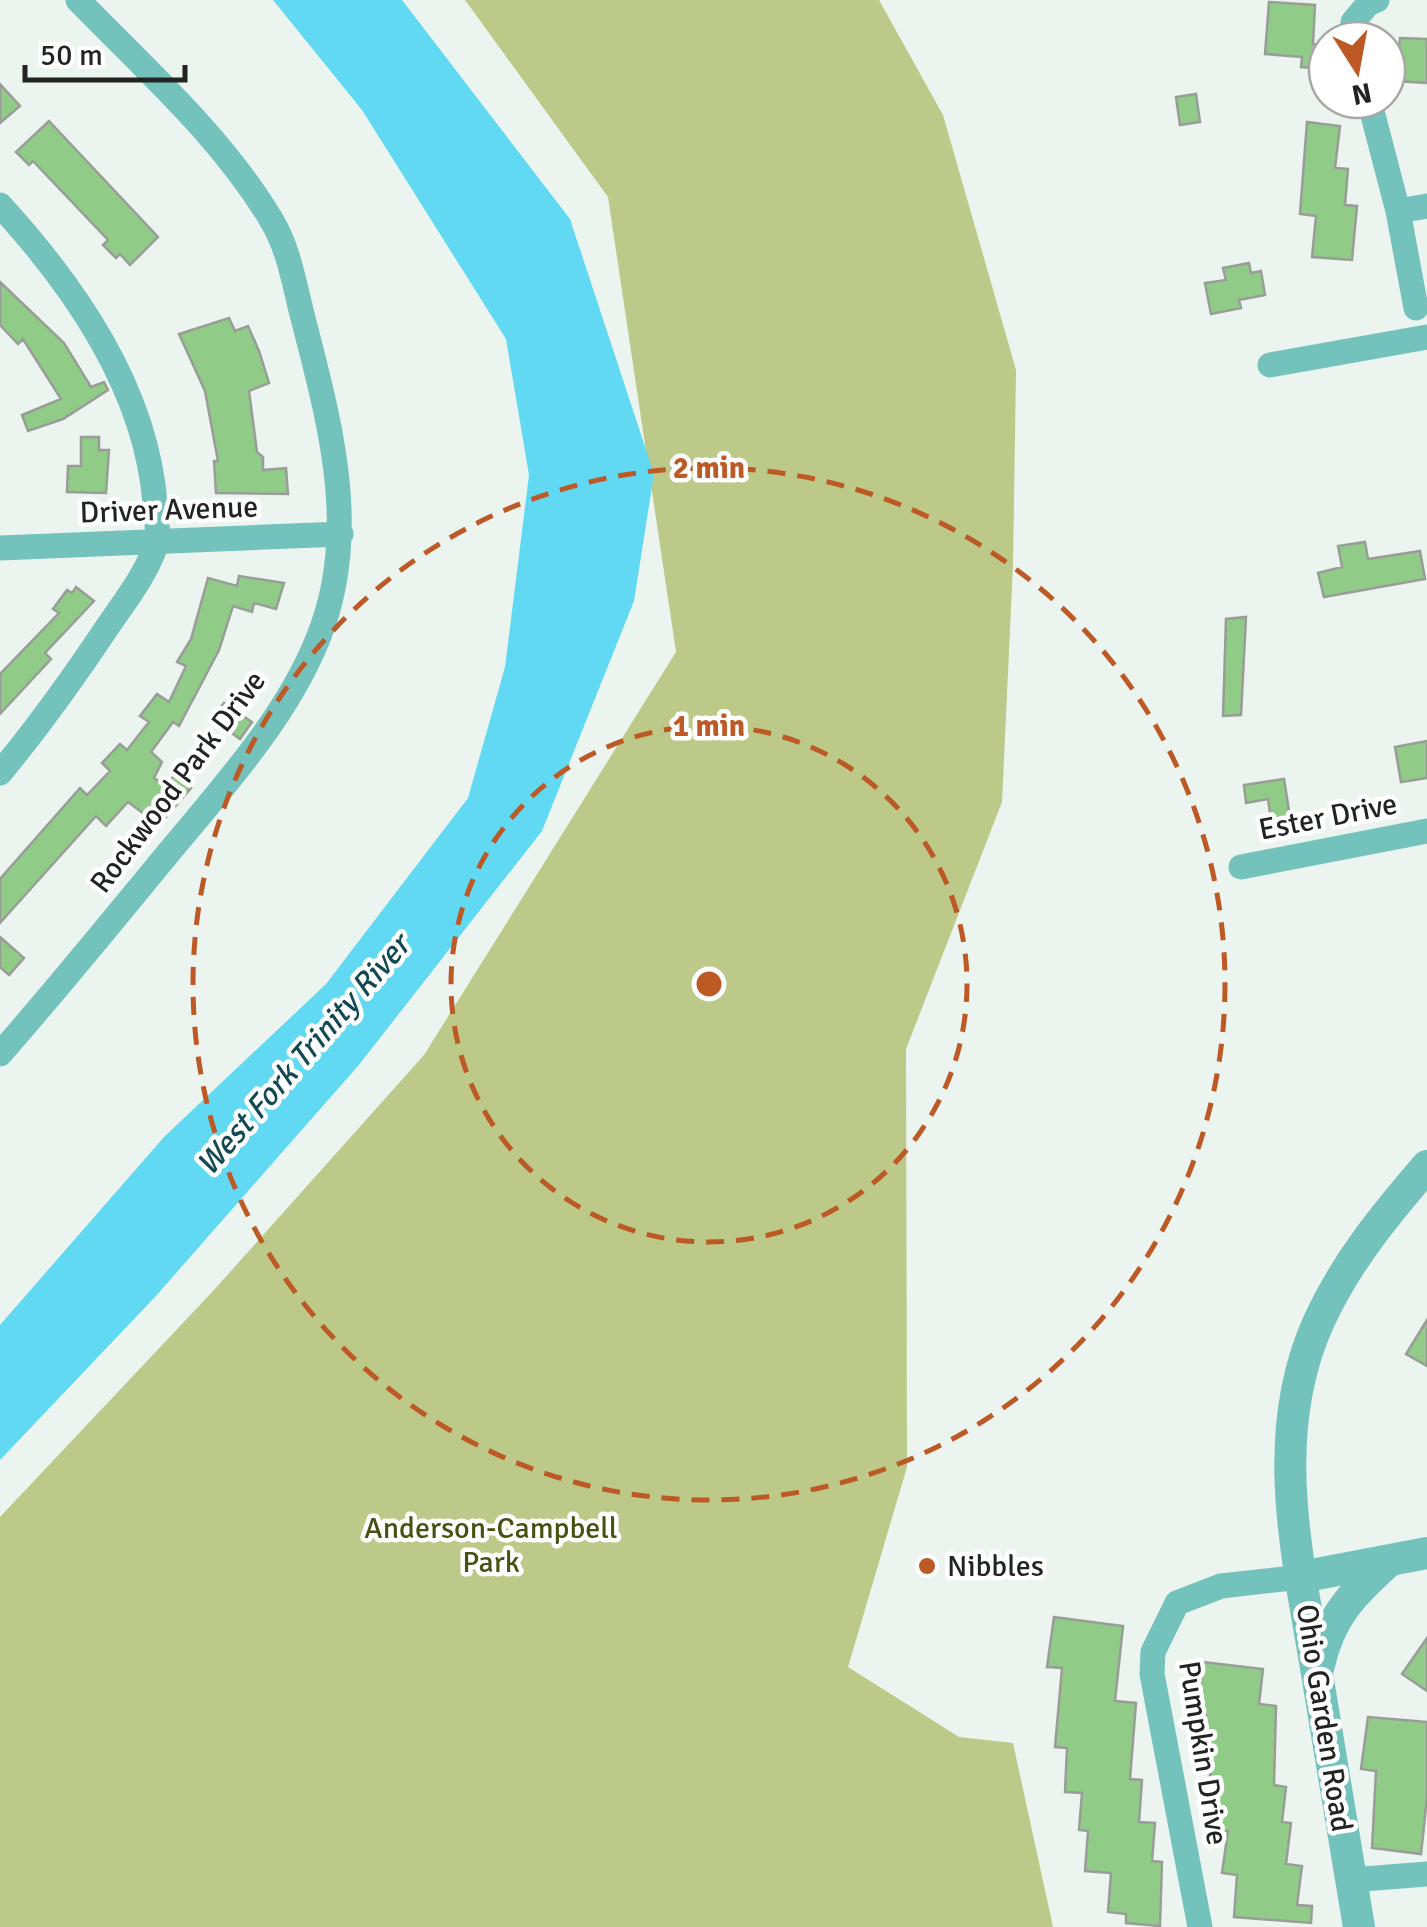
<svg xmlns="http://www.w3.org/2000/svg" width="1427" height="1927" font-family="Signika,sans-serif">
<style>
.green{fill:#bcc988}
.water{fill:#61d9f3}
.building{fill:#90cc88;stroke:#999d98;stroke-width:2.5}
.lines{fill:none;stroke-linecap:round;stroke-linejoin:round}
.minor{stroke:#74c2bc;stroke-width:25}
.tertiary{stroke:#74c2bc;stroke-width:32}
.ring{fill:none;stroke:#bd5925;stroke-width:5;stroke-dasharray:18 12}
.poi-dot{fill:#bd5925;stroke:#fff;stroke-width:4}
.labels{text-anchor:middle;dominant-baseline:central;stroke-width:9;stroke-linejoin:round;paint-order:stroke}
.street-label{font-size:30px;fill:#222423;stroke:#fff}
.park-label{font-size:30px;fill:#485112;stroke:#fff}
.poi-label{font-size:30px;fill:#222423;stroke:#fff;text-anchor:start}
.water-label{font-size:32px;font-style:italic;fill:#134953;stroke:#fff}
.centre{fill:#bd5925;stroke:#fff;stroke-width:5}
.ring-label{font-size:30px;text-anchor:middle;font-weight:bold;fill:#bd5925;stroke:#fff;stroke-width:9;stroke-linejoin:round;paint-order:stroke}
</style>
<rect width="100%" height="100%" fill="#ecf4f0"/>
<path class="green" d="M465,0h414l64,115 73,255 -3,195 -11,237 -96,247 1,418 -59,200 111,70 54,6 40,184h-1053v-410l214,-227 210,-235 252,-403 -68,-455z"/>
<path class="water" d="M273,0h129l168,219 84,255 -20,127 -92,230 -184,235 -203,231 -155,163v-135l164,-188 162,-153 142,-186 37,-131 24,-192 -23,-136 -144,-229z"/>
<path class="building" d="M1269,2l46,3 -2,39 13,1 -1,24 -24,-2 1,-10 -37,-3z
M1400,38l27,1v44l-31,-2z
M0,84l20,22 -20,17z
M1196,94l4,28 -20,3 -4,-28z
M49,121l109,116 -28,28 -10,-11 -4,4 -13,-13 5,-5 -75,-79 -4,4 -13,-13z
M1307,122l33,4 -5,42 13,1 -3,36 12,1 -5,54 -40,-3 4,-41 -16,-2z
M1249,263l2,10 10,-2 4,24 -26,5 2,8 -30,6 -6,-31 21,-3 -3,-12z
M0,282l64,61 27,44 13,-5 4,8 -45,29 -35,12 -6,-16 39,-16 -38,-60 -5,5 -18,-19z
M229,318l6,13 13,-5 11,25 10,32 -20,8 8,61 6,5v13l23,-2 2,26 -72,-1 -2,-32h4l-13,-70 -26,-57z
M81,437h18v13h10l-3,43 -39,-1 1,-26h13z
M1365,542l3,17 52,-8 5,28 -101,18 -6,-24 24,-6 -4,-21z
M239,576l45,7 -8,26 -22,-6 -2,9 -19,-6 -14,44 -40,76 -6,-4 -22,30 11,10 -8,16 13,8 8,-12 16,14 -32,37 -31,-23 -22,24 -10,-10 -96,107v-44l80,-91 7,7 23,-24 -8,-8 18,-19 7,6 22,-28 -9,-6 17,-22 12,8 17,-36 -9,-4 14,-23 17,-61 29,8z
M76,587l18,14 -49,52 6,6 -51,55v-40l59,-61 -6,-4 14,-19 5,3z
M1246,617l-5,98 -18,1 3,-97z
M224,703l28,19 -12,17 -28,-20z
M1427,741v37l-26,4 -6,-35z
M1284,779l6,38 -19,3 -3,-21 -22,4 -2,-18z
M0,937l24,21 -15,17 -9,-8z
M1427,1320v46l-21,-12z
M1054,1617l69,9 -8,75 21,2 -6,76 12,1 -3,42 16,1 -3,38 10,1 -2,64 -34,-3v-9l-18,-2 3,-39 -26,-2 3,-40 -9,-1 3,-37 -17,-1 2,-44 -12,-1 7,-79 -15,-1z
M1427,1638v53l-25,-17z
M1203,1662l60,7 -4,35 17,2 -2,79 12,2 -4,35 9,1 -5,41 16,2 -5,39 15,1 -1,17 -77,-6 3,-42 -15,-2 6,-42 -15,-2 4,-35 -9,-2 4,-34 -9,-1 3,-42 -8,-1z
M1368,1717l59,5v75l-6,57 -49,-6 4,-77 -15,-2z"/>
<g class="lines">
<path class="minor" d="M1355,40l-2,-18 15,-18 9,-4
M1369,100l29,111 18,97
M0,205c75,82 146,184 155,298 1,14 5,32 0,45 -11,29 -30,53 -47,78 -34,51 -69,100 -108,147
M1398,211l29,-5
M1270,365l157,-28
M0,548l341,-14
M1241,867l186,-36
M0,1054c58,-66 114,-135 170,-203 53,-64 115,-132 147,-210 44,-105 14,-214 -13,-319 -9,-33 -14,-71 -32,-101 -50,-84 -126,-151 -194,-221
M1351,1880l76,-6
M1200,1927l-48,-253 1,-22 24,-49 44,-17 80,-9"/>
<path class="tertiary" d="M1301,1577l126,-24
M1319,1665c11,-49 34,-72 70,-104
M1359,1927c-14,-82 -27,-165 -41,-247 -19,-119 -52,-243 1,-359 27,-59 66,-106 108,-155"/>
</g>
<g class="ring">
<circle cx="709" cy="984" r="258"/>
<circle cx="709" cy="984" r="516"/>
</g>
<circle class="poi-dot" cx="927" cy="1566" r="10"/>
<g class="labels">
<g class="street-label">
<text transform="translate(169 510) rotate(-2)">Driver Avenue</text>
<text transform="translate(178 782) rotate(-53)">Rockwood Park Drive</text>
<text transform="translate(1328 817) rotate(-11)">Ester Drive</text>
<text transform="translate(1324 1718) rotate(81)">Ohio Garden Road</text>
<text transform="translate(1203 1753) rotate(81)">Pumpkin Drive</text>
</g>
<g class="park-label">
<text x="491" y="1528">Anderson-Campbell<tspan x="491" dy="34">Park</tspan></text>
</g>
<g class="poi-label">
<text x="947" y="1566">Nibbles</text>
</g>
<g class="water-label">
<text transform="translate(303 1055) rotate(-49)">West Fork Trinity River</text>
</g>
</g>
<circle cx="709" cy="984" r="15" class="centre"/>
<g class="ring-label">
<text x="709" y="478">2 min</text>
<text x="709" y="736">1 min</text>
</g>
<g transform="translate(1357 70) rotate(169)"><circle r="48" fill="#ffffff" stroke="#a7a7a7" stroke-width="2.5"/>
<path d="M0-8L18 38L0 25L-18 38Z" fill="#bd5925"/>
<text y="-15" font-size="28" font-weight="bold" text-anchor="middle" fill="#222423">N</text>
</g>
<path d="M25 65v15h160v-15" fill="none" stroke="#222423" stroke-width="5"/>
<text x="40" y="65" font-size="30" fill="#222423" stroke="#ffffff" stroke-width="8" paint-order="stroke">50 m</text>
</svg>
